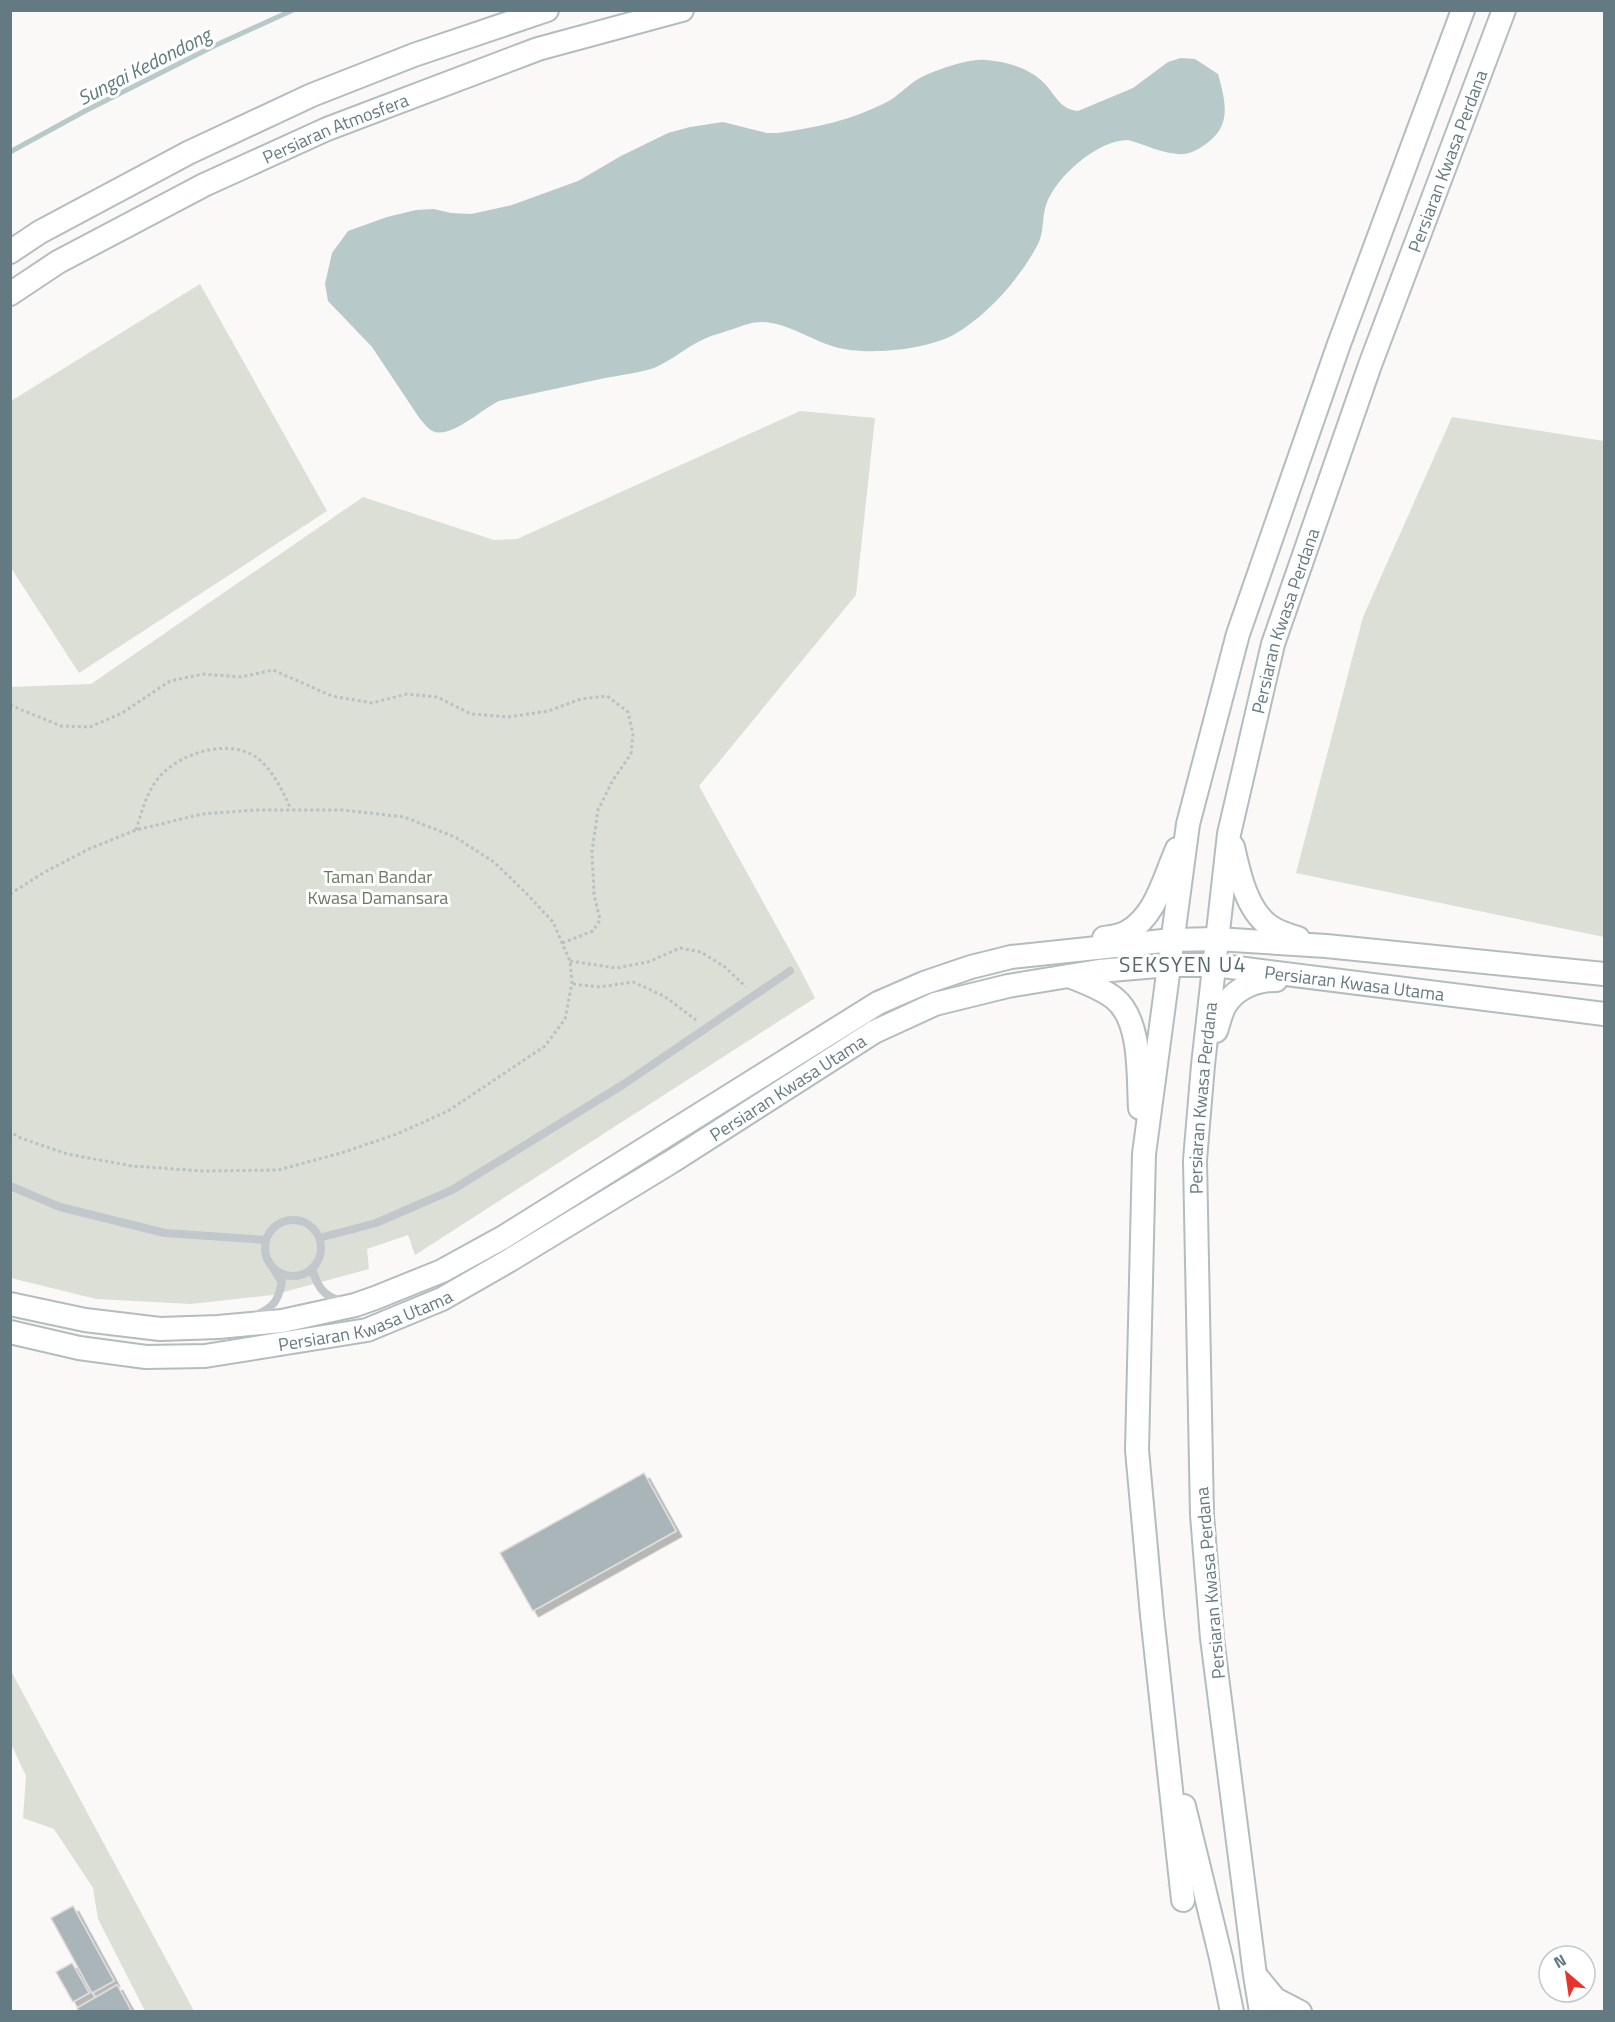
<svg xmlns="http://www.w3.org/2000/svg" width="1615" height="2022" font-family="'Titillium Web',sans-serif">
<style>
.green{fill:#dbdfd6}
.water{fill:#b8c9ca}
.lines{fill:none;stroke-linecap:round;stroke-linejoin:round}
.stream{stroke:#b8c9ca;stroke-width:5}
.building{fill:#aab5b9;stroke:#dcdbda;stroke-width:1.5;filter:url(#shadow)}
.secondary-casing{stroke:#b3bcbf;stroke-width:26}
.path{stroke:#bbc0c2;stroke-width:3;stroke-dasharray:3 3;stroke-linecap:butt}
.lane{stroke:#c1c7ca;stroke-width:8}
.secondary{stroke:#fff;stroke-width:22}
.labels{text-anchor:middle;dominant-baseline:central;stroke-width:6;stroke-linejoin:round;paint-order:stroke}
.street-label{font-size:18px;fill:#647a83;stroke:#fff}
.park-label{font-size:18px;fill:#6c7a63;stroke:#fff}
.water-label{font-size:20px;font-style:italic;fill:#5f7a7c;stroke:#fff}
.quarter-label{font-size:21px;letter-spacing:1.5px;fill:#56686e;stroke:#fff}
</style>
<defs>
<filter id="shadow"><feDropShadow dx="5.5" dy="5.5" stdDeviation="0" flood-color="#0004"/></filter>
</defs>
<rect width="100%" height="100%" fill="#faf9f7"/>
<path class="green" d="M200,284l127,227 -248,162 -68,-105v-167z
M800,411l75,7 -19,177 -157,191 99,179 17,33 -400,257 -7,-20 -41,14 2,20 -96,26 -82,9 -95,-5 -85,-21 -1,-591 81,-3 272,-187 131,43 23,-1z
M1452,417l152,24v496l-308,-64 67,-256z
M10,1671h1l183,340h-49l-47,-92 -5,-31 -39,-59 -31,-11 3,-42 -15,-32z"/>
<path class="water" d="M1181,58l14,1 23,15c9,32 14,55 -18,74 -7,4 -14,7 -22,6 -17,-1 -34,-10 -50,-14 -30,0 -72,36 -82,65 -4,12 -2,28 -8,39 -17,33 -50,71 -83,90 -28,16 -89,22 -120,13 -24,-7 -47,-24 -73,-25 -9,0 -18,3 -26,6 -11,4 -24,7 -34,12 -17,8 -31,21 -48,28 -15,5 -33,7 -49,10 -35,8 -71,15 -106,23 -17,8 -46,36 -64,31 -7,-2 -10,-8 -15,-13l-48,-72 -44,-46 -3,-17 7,-31 16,-22 39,-14 29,-7 18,-1 17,4 20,1 41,-9 66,-24 43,-25 47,-23 22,-6 33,-5 44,11h10c38,-5 75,-13 110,-31 12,-6 21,-18 33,-24 15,-8 50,-20 66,-18 22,2 43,8 58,23 12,12 15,26 34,28l55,-23 35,-26z"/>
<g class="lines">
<path class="stream" d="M10,152l75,-41 129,-65 79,-36"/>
</g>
<path class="building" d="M644,1473l32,58 -143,80 -33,-58z
M73,1906l41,75 -22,12 -41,-75z
M72,1963l17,30 -16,9 -17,-30z
M117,1985l15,27h-53l-2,-4z"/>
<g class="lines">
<g class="secondary-casing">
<g id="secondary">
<path d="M10,252l30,-20 148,-79 124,-58 102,-40 133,-45"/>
<path id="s1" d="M10,294l48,-32 146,-77 123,-56 211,-80 144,-39"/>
<path d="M1233,847c6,26 13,61 35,78 9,7 19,10 30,13"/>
<path d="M1104,938c7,-1 16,-2 23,-6 29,-16 37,-54 50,-83"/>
<path d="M1069,976c15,6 32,12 45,22 28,22 24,78 26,110"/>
<path d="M1216,1031c3,-8 5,-20 10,-27 11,-17 31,-24 50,-24"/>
<path d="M10,1304l75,16 75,9 58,-2 64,-6 73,-16 20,-7 67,-27 60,-33 376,-235 46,-20 47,-16 40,-10 161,-17 45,-1 109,7 278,28"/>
<path id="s2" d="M10,1332l69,16 67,9 59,-1 162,-26 75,-31 68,-39 161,-98 203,-130 61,-28 73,-18 91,-15 70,-6h45l390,49"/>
<path d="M1184,1806l37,152 11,54"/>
<path d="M1183,1900l-31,-285 -15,-165 7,-296 44,-330 50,-190 101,-290 124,-334"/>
<path d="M1256,1976l19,23 25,13"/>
<path id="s3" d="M1261,2012l-6,-37 -43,-337 -10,-123 -7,-355 8,-95 26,-231 44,-190 97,-279 134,-355"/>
</g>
</g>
<path class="path" d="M10,705l51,21 29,1 32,-14 48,-32 33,-7 38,3 32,-7 59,26 40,7 35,-9 30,3 34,17 37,3 40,-6 33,-12 26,-3 21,16 5,22 -2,20 -18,26 -15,30 -6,41 2,43 6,26 -7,11 -31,12
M136,830c6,-19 11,-40 25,-55 23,-24 74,-39 101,-13 14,14 21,30 29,47
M10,894l33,-21 46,-24 47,-19 66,-16 53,-4h88l61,7 51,20 39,25 32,31 27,29 17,39 2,22 -7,36 -20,27 -97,65 -51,23 -56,19 -63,17 -75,1 -71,-5 -65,-12 -49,-17 -8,-6
M570,961l46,7 32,-6 32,-14 21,4 24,15 21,20
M573,984l27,3 33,-5 31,14 32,24"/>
<path class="lane" d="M10,1186l50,21 105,26 101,7
M265 1248a28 28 0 1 1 56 0a28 28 0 1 1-56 0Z
M319,1238l57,-15 76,-33 172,-106 166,-113
M312,1268c5,18 11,28 29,33
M256,1315c18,-8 22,-14 26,-33l-8,-12"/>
<use href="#secondary" class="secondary"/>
</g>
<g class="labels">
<g class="street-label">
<text stroke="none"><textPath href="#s1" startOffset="366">Persiaran Atmosfera</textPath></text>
<text stroke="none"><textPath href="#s3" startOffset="1892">Persiaran Kwasa Perdana</textPath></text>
<text stroke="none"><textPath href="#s3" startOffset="1404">Persiaran Kwasa Perdana</textPath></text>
<text stroke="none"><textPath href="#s2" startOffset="1442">Persiaran Kwasa Utama</textPath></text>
<text stroke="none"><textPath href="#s2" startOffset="848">Persiaran Kwasa Utama</textPath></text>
<text stroke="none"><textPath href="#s3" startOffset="918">Persiaran Kwasa Perdana</textPath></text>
<text stroke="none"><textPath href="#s2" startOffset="362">Persiaran Kwasa Utama</textPath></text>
<text transform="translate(1210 1583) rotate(-95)">Persiaran Kwasa Perdana</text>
</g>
<g class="park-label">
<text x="378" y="876">Taman Bandar<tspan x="378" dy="21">Kwasa Damansara</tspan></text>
</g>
<g class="water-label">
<text transform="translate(144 66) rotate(-27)">Sungai Kedondong</text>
</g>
<g class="quarter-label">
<text x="1183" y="964">SEKSYEN U4</text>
</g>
</g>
<rect width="1615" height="2022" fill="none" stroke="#647a83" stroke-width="24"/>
<g transform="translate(1567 1974) rotate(331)"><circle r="28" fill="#ffffff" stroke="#c1cacd" stroke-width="1.5"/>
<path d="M0-4.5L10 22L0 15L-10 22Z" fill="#e7342a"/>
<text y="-9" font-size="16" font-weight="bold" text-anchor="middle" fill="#647a83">N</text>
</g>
</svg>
